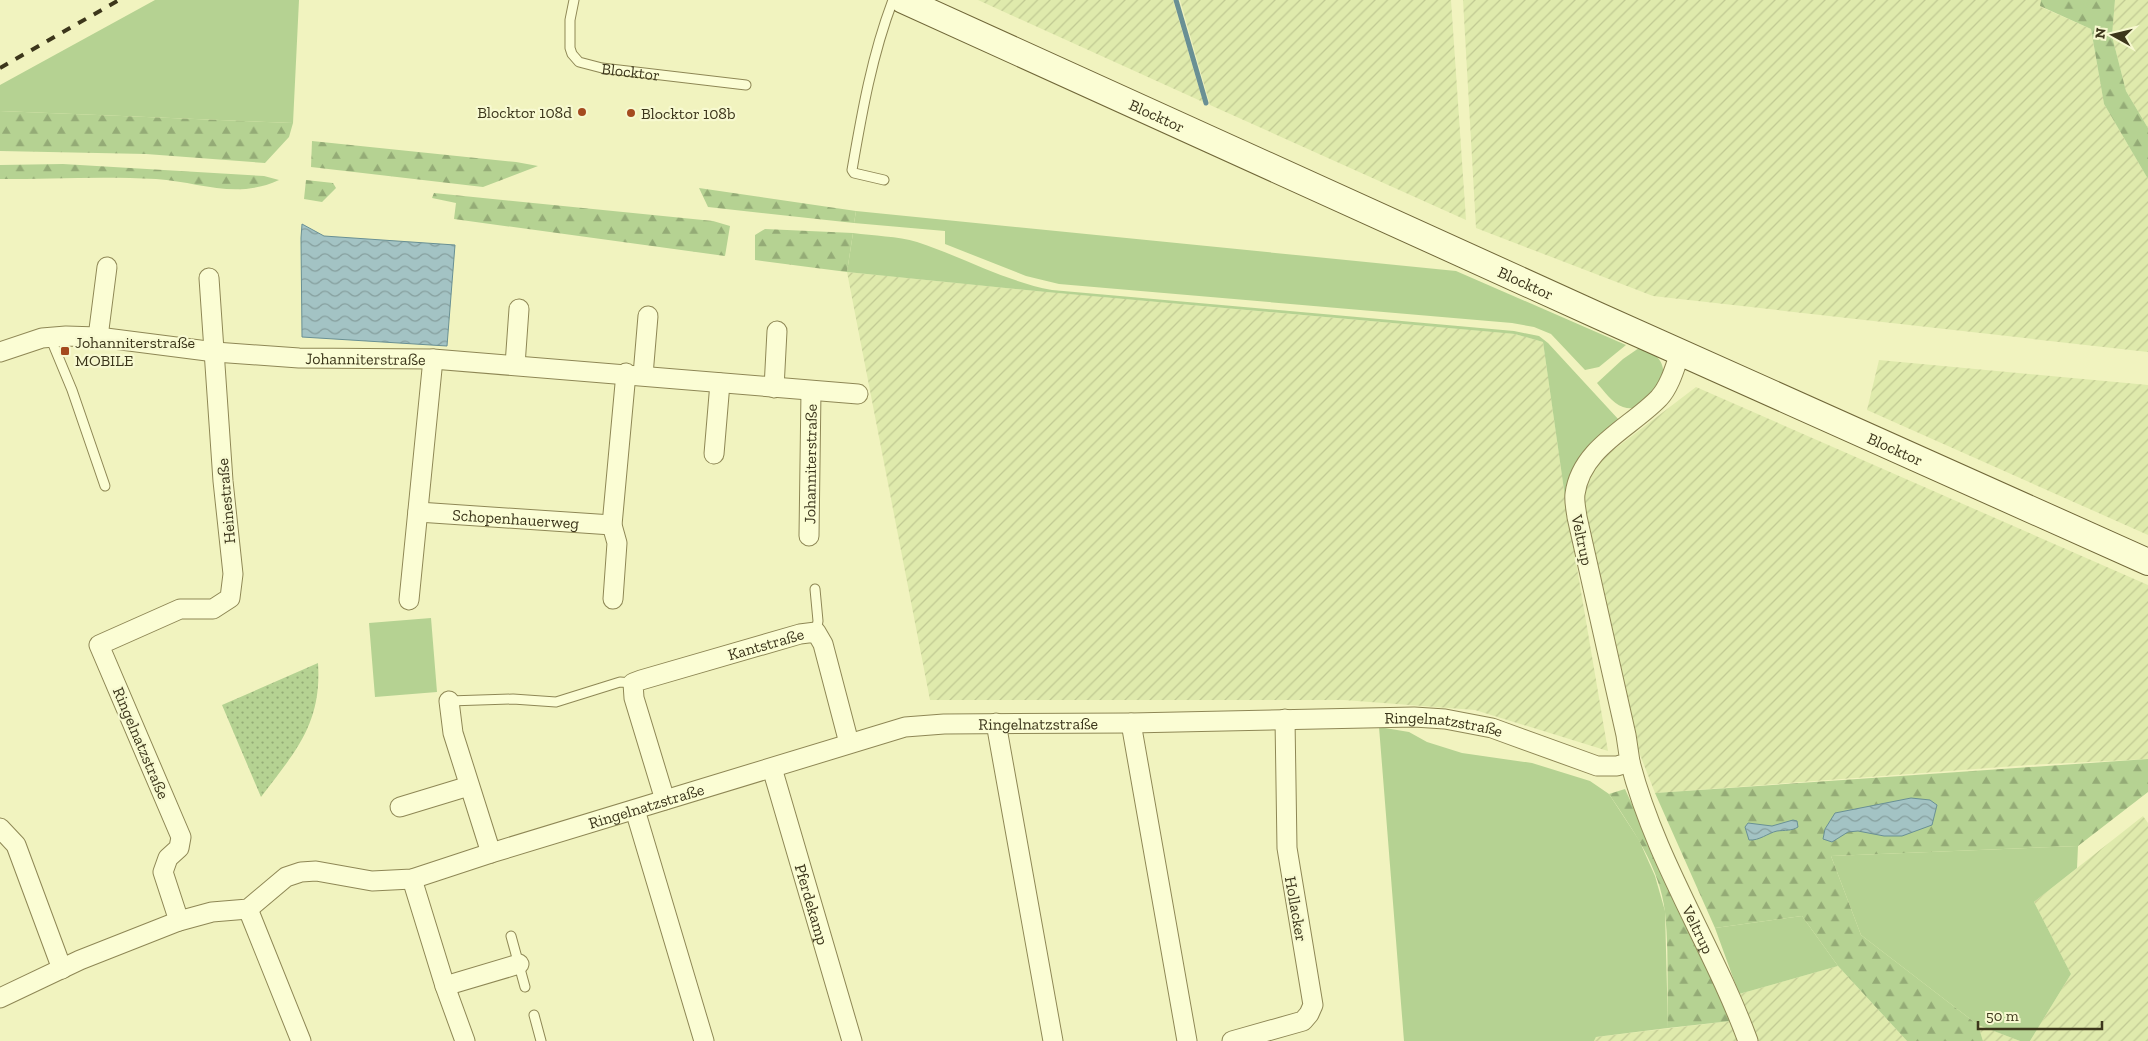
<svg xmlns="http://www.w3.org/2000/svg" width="2148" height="1041" font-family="'Zilla Slab',serif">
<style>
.farmland{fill:url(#farmland-furrows)}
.grass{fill:#b5d292}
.forest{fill:url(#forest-firs)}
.park{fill:url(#park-dots)}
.water{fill:url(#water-waves);stroke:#699094}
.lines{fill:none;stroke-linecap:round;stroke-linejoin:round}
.stream{stroke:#699094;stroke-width:5}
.service-casing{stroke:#8e8755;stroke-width:11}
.minor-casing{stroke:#8e8755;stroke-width:21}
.secondary-casing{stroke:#706738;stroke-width:28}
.service{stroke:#fbfdd4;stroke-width:9}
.minor{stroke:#fbfdd4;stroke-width:19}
.secondary{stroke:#fbfdd4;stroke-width:26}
.rail{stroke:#3c361b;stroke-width:4;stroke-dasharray:9 9;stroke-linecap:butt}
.poi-dot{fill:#a44a1e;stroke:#f7f9d0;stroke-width:2}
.labels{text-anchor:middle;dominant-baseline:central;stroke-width:4.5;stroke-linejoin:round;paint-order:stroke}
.street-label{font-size:16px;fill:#3c361b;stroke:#f7f9d0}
.poi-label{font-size:16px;fill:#3c361b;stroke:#f7f9d0;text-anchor:start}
</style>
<defs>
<pattern id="farmland-furrows" width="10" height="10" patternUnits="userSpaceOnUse" patternTransform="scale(1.25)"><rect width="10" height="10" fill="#dfeaac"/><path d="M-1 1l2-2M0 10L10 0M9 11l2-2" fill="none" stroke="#c0c993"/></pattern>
<pattern id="forest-firs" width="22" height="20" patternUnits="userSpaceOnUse" patternTransform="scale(1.25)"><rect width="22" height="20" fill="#b5d292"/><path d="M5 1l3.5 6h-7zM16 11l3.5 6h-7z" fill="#94ab76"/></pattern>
<pattern id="park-dots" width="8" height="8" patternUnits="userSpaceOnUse" patternTransform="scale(1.25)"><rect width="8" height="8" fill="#b5d292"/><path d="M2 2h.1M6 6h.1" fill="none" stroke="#94ab76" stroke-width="1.8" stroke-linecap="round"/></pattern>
<pattern id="water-waves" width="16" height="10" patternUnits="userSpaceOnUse" patternTransform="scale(1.25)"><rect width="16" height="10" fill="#a3c3c4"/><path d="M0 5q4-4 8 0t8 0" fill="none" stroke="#869f9e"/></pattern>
</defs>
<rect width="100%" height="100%" fill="#f1f3bf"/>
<path class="farmland" d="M978,0h195l30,102z
M1180,0h271l15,220 -256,-115z
M1463,0h578v7l50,22 13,75 44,75v173l-495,-56 -177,-68z
M2115,0h33v128l-22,-37 -14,-55z
M847,272l199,20 469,42 28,8 22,155 43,254 -133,-41 -131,-10h-414z
M1879,360l269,25v150l-281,-125z
M1696,387l452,198v174l-119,6 -374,28 -18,-46 -54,-229 1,-31 15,-26z
M2143,816l5,7v218h-118l41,-67 -37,-72z
M1838,966l69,75h-150l-18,-47z
M1731,1021l7,20h-144l2,-4z
M1978,1025l42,16h-37z"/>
<path class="grass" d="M155,0h144l-6,123 -293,-12v-26z
M856,211l600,60 170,74 -27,22 -14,3 -34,-36 -17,-7 -22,-4 -453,-39 -33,-8 -81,-32v-13l-91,-8z
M853,233c20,3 45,3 64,9 46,15 87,39 135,48l462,41 25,5 9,7 71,77 -47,63 -7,14 -22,-155 -28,-8 -469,-42 -199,-20z
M1639,348c5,3 13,5 18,9 19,19 -9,59 -34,50 -11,-4 -19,-16 -26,-24l26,-24z
M431,618l6,74 -62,5 -6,-74z
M1379,727l30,5 18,10 35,11 70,10 58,18 19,13 30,46 16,36 10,35 3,117 -72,9 -2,4h-190z
M2078,846l-1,22 -43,34 37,72 -41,67h-10l-42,-16 -117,-90 -30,-79z
M1802,916l36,50 -99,28 -24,-66z"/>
<path class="forest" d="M2041,0h74l-3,36 14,55 22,37v51l-44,-75 -13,-75 -51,-23z
M0,111l293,12 -4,14 -24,26 -119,-9 -146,-3z
M312,141l204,21 22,4 -55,21 -172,-20z
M63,164l201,12 15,4c-43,20 -79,2 -123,-1 -52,-3 -104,0 -156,0v-14z
M306,180l27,3 3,5 -14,14 -18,-3z
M699,188l157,23 -2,12 -146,-16z
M434,193l279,28 17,5 -5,30 -271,-37 2,-16 -24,-5z
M765,229l88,4 -6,39 -92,-12v-25z
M2148,759v33l-70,54 -247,10 30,79 117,90 5,16h-76l-69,-75 -36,-50 -87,12 -60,-135z
M1625,789l106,232 -63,7c-1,-39 1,-78 -3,-116 -5,-44 -32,-82 -56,-118z"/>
<path class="park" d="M318,663c4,61 -23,89 -57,134l-39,-92z"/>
<path class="water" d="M302,224l22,12 131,9 -8,101 -145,-9 -1,-99z
M1911,798l19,2 7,5 -5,20 -30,11h-18l-26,-5 -10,1 -16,10 -9,-3 2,-10 10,-16z
M1793,820l4,1 1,6c-6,4 -13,3 -21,4 -9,2 -18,10 -28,9l-4,-13 3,-4 24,3z"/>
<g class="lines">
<path class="stream" d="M1176,0l30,103"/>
<g class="service-casing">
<g id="service">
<path id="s1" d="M574,0l-4,20v28l2,6 7,8 23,6 144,17"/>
<path d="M884,180l-30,-7 -2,-3c10,-58 20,-115 41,-170"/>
<path d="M50,337l22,53 33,96"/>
<path d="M815,589l3,32 -2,11"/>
<path d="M449,701l64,-2 43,3 64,-20 13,1"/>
<path d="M511,936l14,51"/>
<path d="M534,1015l7,26"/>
</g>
</g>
<g class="minor-casing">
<g id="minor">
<path d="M98,337l9,-70"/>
<path id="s2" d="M0,352l42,-14 24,-2 32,1 117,15 84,6 134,1 425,35"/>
<path d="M515,365l4,-56"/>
<path d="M643,375l5,-59"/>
<path d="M774,388l3,-57"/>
<path d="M714,454l6,-71"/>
<path id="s3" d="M418,512l194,13"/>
<path id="s4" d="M809,536l2,-145"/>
<path d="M613,599l4,-56 -5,-18 14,-152"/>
<path d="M409,600l24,-241"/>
<path d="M449,701l4,32 38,120"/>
<path d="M996,723l57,318"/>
<path d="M1131,723l56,318"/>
<path id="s5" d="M1630,762c25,98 83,184 118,279"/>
<path id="s6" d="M772,768l80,273"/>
<path id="s7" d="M665,800l-31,-102 -1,-15 8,-3 159,-46 16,-2 7,12 26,99"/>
<path d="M400,807l69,-21"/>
<path d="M635,810l69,231"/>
<path d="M0,828l16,17 46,124"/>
<path d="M412,879l33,107 20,55"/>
<path d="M248,909l53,132"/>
<path d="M179,921l-16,-49 5,-14 11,-10 2,-11 -82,-192 81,-36h33l17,-11 3,-24 -10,-93 -14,-203"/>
<path d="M445,986l74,-22"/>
<path id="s8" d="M0,998l80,-38 99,-39 33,-9 36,-3 38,-32 15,-5 15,-1 56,10 40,-2 79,-26 414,-126 39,-3 187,-1 283,-6 31,2 47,9 105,38h20l13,-4 -4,-27 -49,-218c-1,-8 -3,-16 -2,-23 6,-46 55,-66 84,-96 11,-12 16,-31 21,-45"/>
<path d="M1232,1041l71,-20 6,-7 4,-9 -26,-157 -2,-129"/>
</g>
</g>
<g class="secondary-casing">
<g id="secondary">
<path id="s9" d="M903,0l696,316 549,246"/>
</g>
</g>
<use href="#service" class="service"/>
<use href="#minor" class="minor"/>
<use href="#secondary" class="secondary"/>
<path class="rail" d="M0,68l119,-68"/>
</g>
<g class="poi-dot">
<circle cx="582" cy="112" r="5"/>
<circle cx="631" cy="113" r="5"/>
<rect x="60" y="346" width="10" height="10" rx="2.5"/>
</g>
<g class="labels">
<g class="street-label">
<text stroke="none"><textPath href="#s1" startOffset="118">Blocktor</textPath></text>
<text stroke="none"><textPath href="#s9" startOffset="279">Blocktor</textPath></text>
<text stroke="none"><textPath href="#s9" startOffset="684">Blocktor</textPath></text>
<text stroke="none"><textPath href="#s2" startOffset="369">Johanniterstraße</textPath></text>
<text stroke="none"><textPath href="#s9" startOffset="1089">Blocktor</textPath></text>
<text stroke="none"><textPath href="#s4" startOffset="72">Johanniterstraße</textPath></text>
<text transform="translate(226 501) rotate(-95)">Heinestraße</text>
<text stroke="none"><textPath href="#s3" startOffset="98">Schopenhauerweg</textPath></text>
<text transform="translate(1582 540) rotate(78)">Veltrup</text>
<text stroke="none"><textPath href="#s7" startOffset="260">Kantstraße</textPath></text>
<text stroke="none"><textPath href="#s8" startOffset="1092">Ringelnatzstraße</textPath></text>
<text stroke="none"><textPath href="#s8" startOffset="1498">Ringelnatzstraße</textPath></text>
<text transform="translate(141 743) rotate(67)">Ringelnatzstraße</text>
<text stroke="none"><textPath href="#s8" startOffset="688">Ringelnatzstraße</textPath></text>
<text stroke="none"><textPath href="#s6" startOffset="142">Pferdekamp</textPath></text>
<text transform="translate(1296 909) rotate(80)">Hollacker</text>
<text stroke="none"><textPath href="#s5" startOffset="181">Veltrup</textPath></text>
</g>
<g class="poi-label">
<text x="572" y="112" text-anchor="end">Blocktor 108d</text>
<text x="641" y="113">Blocktor 108b</text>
<text x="75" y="342">Johanniterstraße<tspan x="75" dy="18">MOBILE</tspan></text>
</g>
</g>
<g transform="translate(2113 35) rotate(278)" stroke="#f7f9d0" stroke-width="4" paint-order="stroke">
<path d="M0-4L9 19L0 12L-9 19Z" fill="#3c361b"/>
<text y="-8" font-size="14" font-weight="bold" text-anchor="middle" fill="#3c361b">N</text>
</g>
<path d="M1978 1021v8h124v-8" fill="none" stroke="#3c361b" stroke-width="2.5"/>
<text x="1986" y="1021" font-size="15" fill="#3c361b" stroke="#f7f9d0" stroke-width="4" paint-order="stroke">50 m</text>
</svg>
